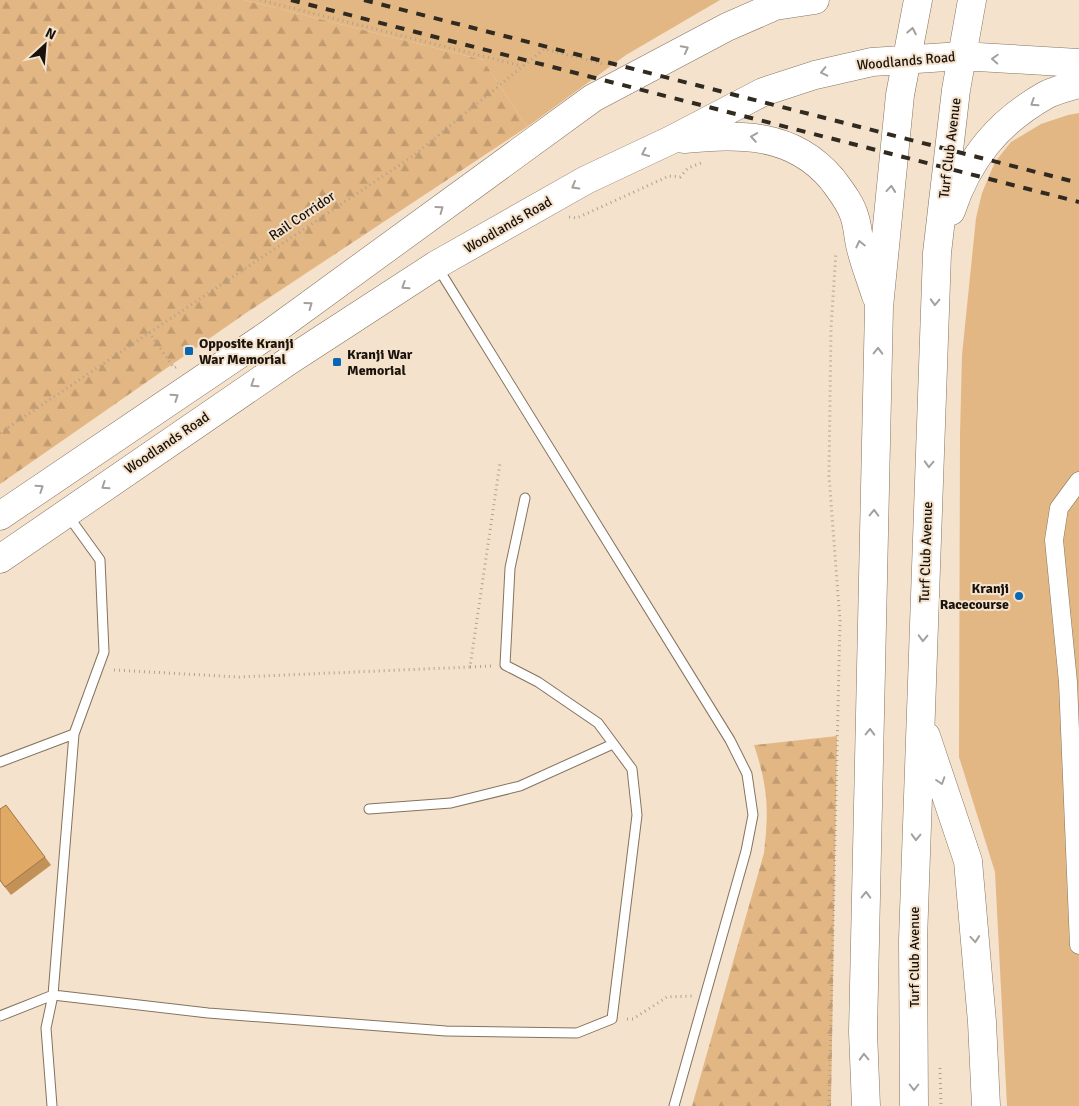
<svg xmlns="http://www.w3.org/2000/svg" width="1079" height="1106" font-family="Signika,sans-serif">
<style>
.green{fill:#e3b783}
.forest{fill:url(#forest-firs)}
.lines{fill:none;stroke-linecap:round;stroke-linejoin:round}
.service-casing{stroke:#84735f;stroke-width:11}
.minor-casing{stroke:#84735f;stroke-width:19}
.primary-casing{stroke:#84735f;stroke-width:29}
.path{stroke:#b0a18f;stroke-width:3;stroke-dasharray:1 4;stroke-linecap:butt}
.service{stroke:#fff;stroke-width:9}
.minor{stroke:#fff;stroke-width:18}
.primary{stroke:#fff;stroke-width:28}
.rail{stroke:#312a20;stroke-width:4;stroke-dasharray:9 9;stroke-linecap:butt}
.wall{fill:#c19157}
.building{fill:#e0a965;stroke:#9d7647}
.oneway{stroke:#a3a09d}
.poi-dot{fill:#0866b3;stroke:#f5e2cc;stroke-width:2}
.labels{text-anchor:middle;dominant-baseline:central;stroke-width:4;stroke-linejoin:round;paint-order:stroke}
.street-label{font-size:14px;fill:#18120a;stroke:#f5e2cc}
.poi-label{font-size:14px;font-weight:bold;fill:#18120a;stroke:#f5e2cc;text-anchor:start}
</style>
<defs>
<pattern id="forest-firs" width="22" height="20" patternUnits="userSpaceOnUse" patternTransform="scale(1.25)"><rect width="22" height="20" fill="#e3b783"/><path d="M5 1l3.5 6h-7zM16 11l3.5 6h-7z" fill="#c29c70"/></pattern>
</defs>
<rect width="100%" height="100%" fill="#f5e2cc"/>
<path class="green" d="M244,0h476l-94,55 -99,72 -44,-67z
M1079,113v993h-72l-12,-234 -36,-115 1,-322 2,-80 14,-137 6,-25 13,-31 16,-20 30,-18 27,-9z"/>
<path class="forest" d="M0,0h244l239,60 44,67 -281,186 -246,171z
M837,736l-6,370h-139l72,-253c5,-45 4,-65 -10,-108z"/>
<g class="lines">
<g class="service-casing">
<path id="service" d="M438,268l292,472 17,34 6,41 -7,36 -72,255
M0,762l74,-28
M369,809l82,-6 69,-17 93,-42
M0,1016l53,-21 155,18 238,18 131,2 35,-14 25,-204 -5,-46 -34,-46 -60,-41 -33,-17 5,-97 15,-70
M52,1106l-6,-78 7,-33 21,-261 30,-82 -4,-92 -31,-43"/>
</g>
<g class="minor-casing">
<path id="minor" d="M1079,481l-20,27 -5,32 14,142 11,263"/>
</g>
<g class="primary-casing">
<path id="primary" d="M684,139c56,-5 108,-7 148,40 8,11 18,23 22,36 4,11 4,23 7,34 4,16 10,31 15,47
M951,211c17,-52 47,-89 95,-116 10,-5 22,-8 33,-11
M0,516l269,-182 324,-236 134,-71 48,-21 40,-6
M0,559l290,-199 146,-95 150,-85 85,-40 92,-48 52,-17 57,-13 89,-6 118,7
M926,736l42,125 14,161 4,84
M866,1106l-3,-74 16,-725 21,-212 18,-95
M914,1106l-1,-166 24,-687 19,-163 16,-90"/>
</g>
<path class="path" d="M260,0l262,66
M569,217l8,1 92,-42 11,1 8,-9 13,-5
M149,332l25,36 2,-1
M0,433l413,-277 131,-107 60,15
M470,667l22,-1
M114,670l125,7 231,-10 30,-204
M627,1019h6l34,-22 25,-1
M940,1068l1,38
M829,1106l11,-485 -11,-145 2,-148 5,-76"/>
<use href="#service" class="service"/>
<use href="#minor" class="minor"/>
<use href="#primary" class="primary"/>
<path class="rail" d="M291,0l788,202
M364,0l715,183"/>
</g>
<path class="wall" d="M45,857l6,8 -40,30 -11,-14z"/>
<path class="building" d="M6,805l39,52 -40,30 -5,-7v-71z"/>
<defs><path id="oneway-chevron" d="M-2-3.5L2.5 0L-2 3.5" fill="none" stroke-width="1.6" stroke-linecap="round" stroke-linejoin="round" transform="scale(1.25)"/></defs>
<g class="oneway">
<use href="#oneway-chevron" transform="translate(912 31) rotate(-79)"/>
<use href="#oneway-chevron" transform="translate(685 49) rotate(-28)"/>
<use href="#oneway-chevron" transform="translate(995 59) rotate(-177)"/>
<use href="#oneway-chevron" transform="translate(824 72) rotate(167)"/>
<use href="#oneway-chevron" transform="translate(1034 103) rotate(147)"/>
<use href="#oneway-chevron" transform="translate(754 137) rotate(-171)"/>
<use href="#oneway-chevron" transform="translate(645 153) rotate(155)"/>
<use href="#oneway-chevron" transform="translate(575 186) rotate(150)"/>
<use href="#oneway-chevron" transform="translate(891 189) rotate(-85)"/>
<use href="#oneway-chevron" transform="translate(440 209) rotate(-36)"/>
<use href="#oneway-chevron" transform="translate(860 244) rotate(-103)"/>
<use href="#oneway-chevron" transform="translate(405 286) rotate(147)"/>
<use href="#oneway-chevron" transform="translate(935 302) rotate(92)"/>
<use href="#oneway-chevron" transform="translate(309 305) rotate(-36)"/>
<use href="#oneway-chevron" transform="translate(878 351) rotate(-89)"/>
<use href="#oneway-chevron" transform="translate(254 384) rotate(146)"/>
<use href="#oneway-chevron" transform="translate(175 397) rotate(-34)"/>
<use href="#oneway-chevron" transform="translate(929 464) rotate(92)"/>
<use href="#oneway-chevron" transform="translate(105 486) rotate(146)"/>
<use href="#oneway-chevron" transform="translate(40 488) rotate(-34)"/>
<use href="#oneway-chevron" transform="translate(874 513) rotate(-89)"/>
<use href="#oneway-chevron" transform="translate(923 638) rotate(92)"/>
<use href="#oneway-chevron" transform="translate(870 732) rotate(-89)"/>
<use href="#oneway-chevron" transform="translate(941 781) rotate(72)"/>
<use href="#oneway-chevron" transform="translate(916 837) rotate(92)"/>
<use href="#oneway-chevron" transform="translate(866 895) rotate(-89)"/>
<use href="#oneway-chevron" transform="translate(975 939) rotate(85)"/>
<use href="#oneway-chevron" transform="translate(864 1057) rotate(-92)"/>
<use href="#oneway-chevron" transform="translate(914 1087) rotate(90)"/>
</g>
<g class="poi-dot">
<rect x="184" y="346" width="10" height="10" rx="2.5"/>
<rect x="332" y="357" width="10" height="10" rx="2.5"/>
<circle cx="1019" cy="596" r="5"/>
</g>
<g class="labels">
<g class="street-label">
<text transform="translate(906 61) rotate(-5)">Woodlands Road</text>
<text transform="translate(950 148) rotate(-83)">Turf Club Avenue</text>
<text transform="translate(302 216) rotate(-34)">Rail Corridor</text>
<text transform="translate(508 225) rotate(-30)">Woodlands Road</text>
<text transform="translate(167 443) rotate(-34)">Woodlands Road</text>
<text transform="translate(926 552) rotate(-88)">Turf Club Avenue</text>
<text transform="translate(914 957) rotate(-90)">Turf Club Avenue</text>
</g>
<g class="poi-label">
<text x="199" y="343">Opposite Kranji<tspan x="199" dy="16">War Memorial</tspan></text>
<text x="347" y="354">Kranji War<tspan x="347" dy="16">Memorial</tspan></text>
<text x="1009" y="588" text-anchor="end">Kranji<tspan x="1009" dy="16">Racecourse</tspan></text>
</g>
</g>
<g transform="translate(45 45) rotate(26)" stroke="#f5e2cc" stroke-width="4" paint-order="stroke">
<path d="M0-4L9 19L0 12L-9 19Z" fill="#18120a"/>
<text y="-8" font-size="14" font-weight="bold" text-anchor="middle" fill="#18120a">N</text>
</g>
</svg>
